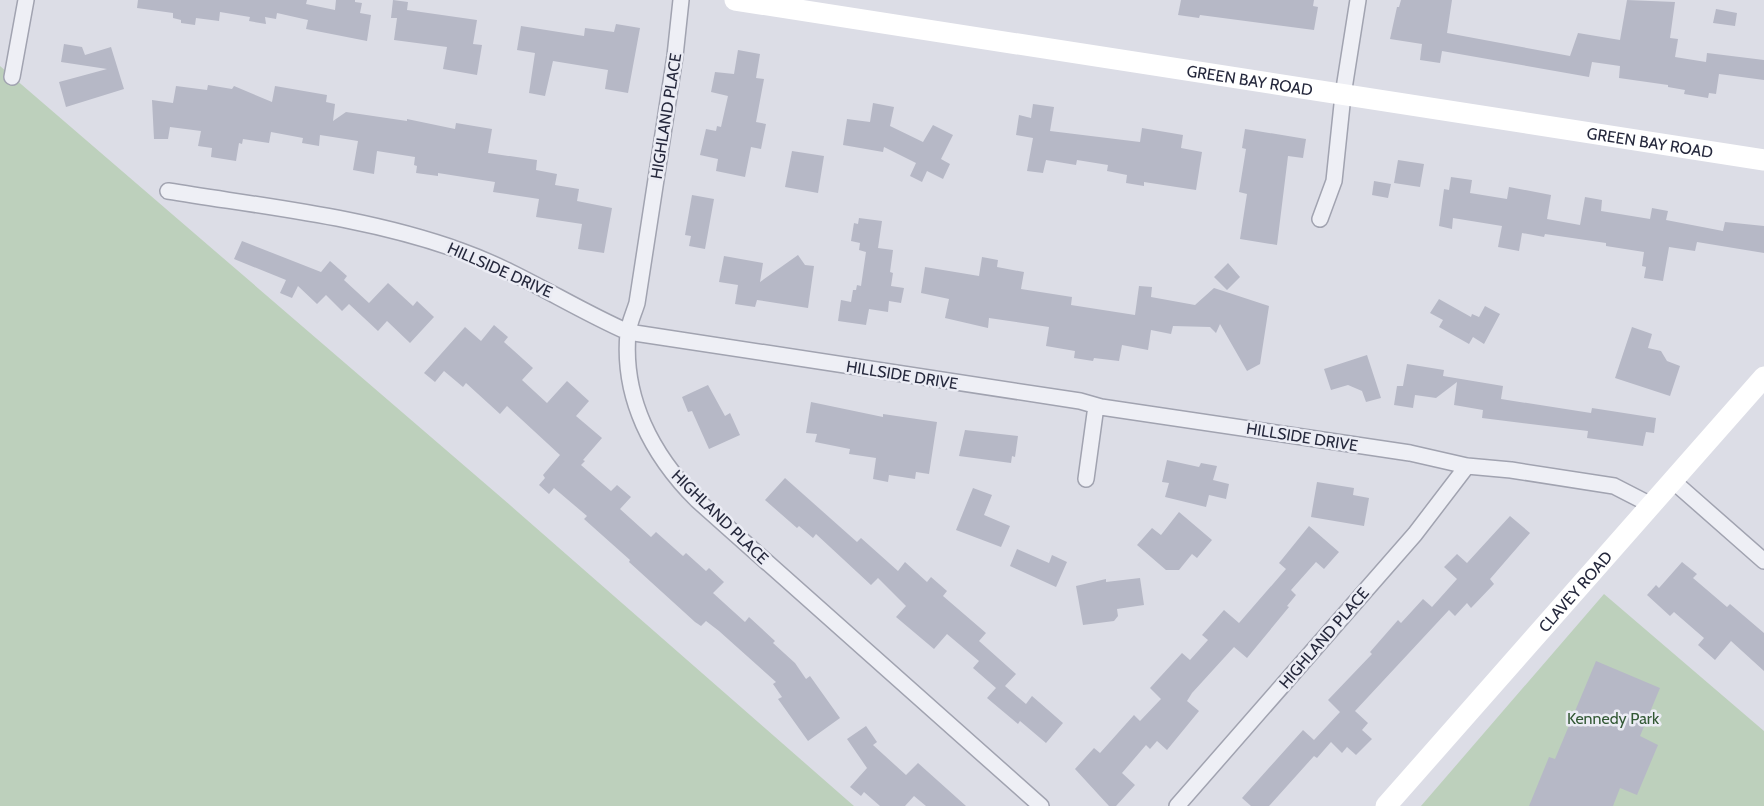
<svg xmlns="http://www.w3.org/2000/svg" width="1764" height="806" font-family="Cabin,sans-serif">
<style>
.green{fill:#bdd0bc}
.building{fill:#b6b8c6}
.lines{fill:none;stroke-linecap:round;stroke-linejoin:round}
.street-casing{stroke:#a1a3b0;stroke-width:18}
.street{stroke:#eeeff5;stroke-width:15}
.secondary{stroke:#fff;stroke-width:21}
.labels{text-anchor:middle;dominant-baseline:central;stroke-width:5;stroke-linejoin:round;paint-order:stroke}
.street-label{font-size:16px;fill:#25283c;stroke:#ebecf4}
.park-label{font-size:16px;fill:#325834;stroke:#ebecf4}
</style>
<rect width="100%" height="100%" fill="#dcdde6"/>
<path class="green" d="M0,66l503,433 351,307h-854z
M1604,594l160,137v75h-343z"/>
<path class="building" d="M138,0h169l-1,4 29,6 1,-10h19v2l7,1 -2,10 11,2 -4,26 -61,-12 2,-9 -31,-7 -1,6 -11,-2 1,7 -17,-3 1,-4 -30,-5 -1,9 -23,-3 -1,7 -14,-2v-3l-8,-2v-5l-36,-5z
M393,0l15,2 -1,8 70,10 -4,24 9,1 -5,30 -34,-6 4,-22 -53,-7 3,-22h-6z
M1181,0h133l-1,6 5,1 -4,23 -114,-15 -1,3 -21,-3z
M1401,0h51l-5,33 123,23 8,-23 42,7 7,-40 48,2 -5,36 8,1 -3,18 31,5 1,-9 57,7v20l-45,-6 -3,20 -7,-1 -1,5 -24,-4 1,-4 -17,-3v-2l-49,-7 1,-12 -28,-4 -3,15 -147,-26 -2,12 -20,-3 2,-16 -32,-5 7,-32h2z
M1716,9l21,4 -2,13 -22,-3z
M616,24l24,4 -12,65 -23,-4 3,-19 -55,-9 -8,35 -16,-3 6,-40 -18,-3 4,-24 63,10 1,-8 29,4z
M64,44l18,3 3,8 26,-8 13,42 -58,18 -7,-25 48,-13 -46,-7z
M738,50l22,4 -4,24 8,1 -8,43 10,2 -5,25 -10,-2 -6,30 -29,-6 2,-12 -18,-4 6,-26 10,2 1,-5 4,1 7,-31 -17,-4 4,-20 19,2z
M208,85l24,4 2,-3 38,16 3,-16 52,9 -1,7 9,2 -2,17 13,-9 61,9v-2l48,10 1,-6 36,6 -4,24 49,7 -1,10 21,4 -2,11 24,4 -2,12 35,7 -8,45 -26,-4 4,-25 -46,-7 3,-18 -46,-7 2,-10 -57,-9v3l-22,-3 1,-7 -3,-1 1,-8 -38,-6 -3,23 -21,-4 5,-29 -38,-6 -1,11 -17,-3 1,-5 -32,-6 -2,11 -26,-4 -1,5 -3,-1 -3,18 -25,-4 1,-9 -14,-2 3,-15 -31,-4 -2,12h-14l-2,-39 21,3 3,-17 31,4z
M873,103l21,4 -4,19 33,16 10,-17 20,10 -12,24 9,5 -7,15 -16,-8 -5,11 -12,-6 6,-13 -32,-16 -1,5 -40,-7 4,-26 23,3z
M1033,104l21,3 -4,24 90,11 2,-14 41,7 -2,13 21,4 -6,38 -52,-8v4l-18,-3 1,-8 -20,-4 1,-6 -31,-5 -1,5 -30,-5 -3,13 -16,-2 6,-33 -17,-3 3,-20 12,3z
M1245,129l61,10 -3,19 -15,-2 -11,89 -37,-6 7,-45 -8,-2 7,-43 -4,-1z
M792,151l32,5 -6,37 -33,-6z
M1398,160l26,4 -4,23 -26,-4z
M1451,177l21,3 -2,13 37,6 2,-12 42,8 -4,24 33,6 5,-28 17,3 -1,11 49,8 2,-11 16,3 -2,9 57,11 2,-9 39,4v27l-67,-11 -2,9 -26,-4 -6,34 -19,-3 2,-11 -4,-1 2,-14 -38,-6v-3l-61,-9 -1,3 -22,-4 -3,18 -21,-4 4,-21 -49,-8 -1,11 -13,-3 5,-37 5,1z
M1374,181l17,3 -3,14 -16,-3z
M692,195l22,4 -9,50 -16,-3 2,-10 -6,-1z
M859,218l23,3 -4,27 15,2 -3,22 3,1 -2,13 13,2 -3,15 -12,-2 -1,11 -19,-3 -3,16 -28,-4 3,-21 10,2 2,-12h3l1,-5 4,1 5,-34 -7,-2 1,-7 -9,-2 3,-18 4,1z
M242,241l79,31 9,-11 17,15 -3,4 25,23 19,-20 25,23 4,-5 17,16 -24,26 -23,-22 -9,10 -29,-27 -7,7 -16,-16 -9,9 -19,-18 -6,12 -12,-5 6,-13 -52,-21z
M798,255l7,10 9,1 -6,42 -51,-8 -2,7 -20,-3 3,-19 -19,-3 5,-26 39,7 -3,19z
M982,257l16,3 -1,7 27,5 -3,17 51,8 -1,8 64,10 4,-29 13,1 -1,10 44,8 19,-17 55,18 -9,58 -13,7 -27,-47 -4,9 -6,-6 -37,-1 -2,8 -20,-4 -3,20 -26,-5 -3,16 -25,-3 -1,3 -19,-3 1,-7 -29,-5 3,-19 -60,-9 -1,10 -43,-10 4,-19 -28,-6 4,-26 54,9z
M1228,263l12,14 -13,13 -13,-13z
M1439,299l32,18 1,-3 7,3 6,-11 15,8 -16,30 -11,-7 -4,7 -30,-17 4,-7 -13,-7z
M494,325l14,12 -4,5 29,26 -11,12 25,23 20,-22 22,20 -13,15 26,22 -19,22 2,1 -4,4 30,26 6,-6 14,12 -11,12 31,28 5,-5 27,24 3,-3 20,18 3,-3 15,14 -11,11 32,29 4,-5 26,24 -2,2 22,20 11,16 4,-3 30,42 -32,23 -30,-42 4,-2 -9,-13 3,-2 -57,-51 -13,-10 -5,5 -6,-4 -66,-60 1,-2 -46,-41 3,-3 -33,-28 -5,6 -10,-9 6,-7 -2,-3 17,-20 -53,-49 -7,8 -34,-31 -3,4 -19,-16 -9,11 -11,-9 41,-46 16,14z
M1632,327l20,7 -4,14 13,3 6,10 13,5 -10,30 -55,-18z
M1367,355l14,43 -15,4 -4,-11 -14,-6 -17,5 -7,-21z
M1407,364l37,6 -1,6 60,10 -2,13 90,14 1,-5 64,10 -2,15 -8,-1 -3,14 -56,-8 1,-7 -106,-13 1,-8 -29,-5 3,-23 -21,16 -21,-3 -2,13 -19,-3 3,-19h6z
M708,385l17,31 5,-3 10,22 -31,14 -17,-38 -4,1 -6,-15z
M811,402l72,15v-3l54,8 -8,52 -13,-2 -1,7 -26,-4 -1,7 -15,-3 3,-21 -27,-4 1,-5 -35,-7 2,-8 -11,-1z
M965,430l53,6 -3,21 -3,-1 -1,7 -52,-7z
M1167,460l32,7 2,-4 16,3 -4,14 16,4 -3,15 -17,-4 -3,12 -41,-10 4,-14 -7,-1z
M785,478l72,64 4,-4 37,33 7,-9 22,20 4,-5 16,14 -4,5 43,37 -7,8 37,33 -11,12 21,18 6,-8 31,27 -17,20 -26,-22 -2,3 -31,-26 9,-10 -23,-20 6,-7 -32,-27 -13,15 -38,-32 10,-11 -28,-28 -7,7 -55,-51 -3,4 -14,-12 -2,2 -32,-28z
M1317,482l37,6 -1,7 16,3 -5,28 -53,-9z
M973,488l19,7 -8,20 26,11 -9,21 -45,-17z
M1179,512l33,28 -15,18 -5,-4 -13,16h-13l-29,-25 15,-17 9,7z
M1510,516l20,17 -40,46 4,5 -23,24 -4,-5 -12,13 -6,-6 -94,101 13,12 -6,7 10,9 -16,16 -9,-8 -5,6 -11,-11 -14,16 -3,-2 -45,50h-18l-9,-8 61,-68 11,10 26,-28 -12,-12 44,-46 -2,-2 28,-32 3,3 22,-24 9,8 25,-28 -13,-12 13,-13 10,9z
M1309,526l30,26 -15,17 -8,-7 -25,28 5,5 -9,11 2,1 -42,51 -13,-11 -42,46 -5,8 12,10 -32,39 -10,-9 -7,8 -4,-4 -24,28 13,12 -19,21h-7l-34,-37 19,-21 6,5 34,-38 6,6 21,-22 -11,-11 32,-35 8,7 18,-20 -6,-5 22,-25 15,13 47,-54 -7,-6z
M1017,549l32,14 3,-8 15,7 -11,25 -46,-21z
M1682,562l15,12 -4,4 34,29 3,-3 34,29v38l-33,-30 -16,19 -17,-15 6,-7 -30,-26 -4,4 -23,-21 9,-10 3,3z
M1140,578l4,27 -27,4 1,7 -4,5 -31,4 -7,-39 30,-7v3z
M1596,661l64,27 -20,48 18,9 -21,50 -17,-7 -7,18h-84l20,-49 6,2z
M866,726l11,16 -4,3 33,30 12,-12 48,43h-40l-12,-10 -9,10h-25l-16,-14 -3,4 -11,-9 17,-19 -20,-29z"/>
<g class="lines">
<g class="street-casing">
<path id="street" d="M681,0l-6,56 -38,247c-3,10 -8,20 -9,30 -6,65 24,122 69,167l344,306
M12,77l14,-77
M168,191c98,16 199,26 293,60 59,21 110,56 167,81l452,69 21,6 309,46 57,13 44,4 103,16 37,19
M1320,219l14,-38 9,-86 15,-95
M1086,479l10,-73
M1673,481l91,80
M1177,806l238,-272 52,-68"/>
</g>
<use href="#street" class="street"/>
<g class="secondary">
<path id="s1" d="M735,0l1029,160"/>
<path id="s2" d="M1386,806l378,-429"/>
</g>
</g>
<g class="labels">
<g class="street-label">
<text stroke="none"><textPath href="#s1" startOffset="521">GREEN BAY ROAD</textPath></text>
<text transform="translate(666 116) rotate(-81)">HIGHLAND PLACE</text>
<text stroke="none"><textPath href="#s1" startOffset="926">GREEN BAY ROAD</textPath></text>
<text transform="translate(500 270) rotate(24)">HILLSIDE DRIVE</text>
<text transform="translate(902 375) rotate(9)">HILLSIDE DRIVE</text>
<text transform="translate(1302 437) rotate(9)">HILLSIDE DRIVE</text>
<text transform="translate(720 517) rotate(44)">HIGHLAND PLACE</text>
<text stroke="none"><textPath href="#s2" startOffset="286">CLAVEY ROAD</textPath></text>
<text transform="translate(1324 638) rotate(-49)">HIGHLAND PLACE</text>
</g>
<g class="park-label">
<text x="1613" y="718">Kennedy Park</text>
</g>
</g>
</svg>
